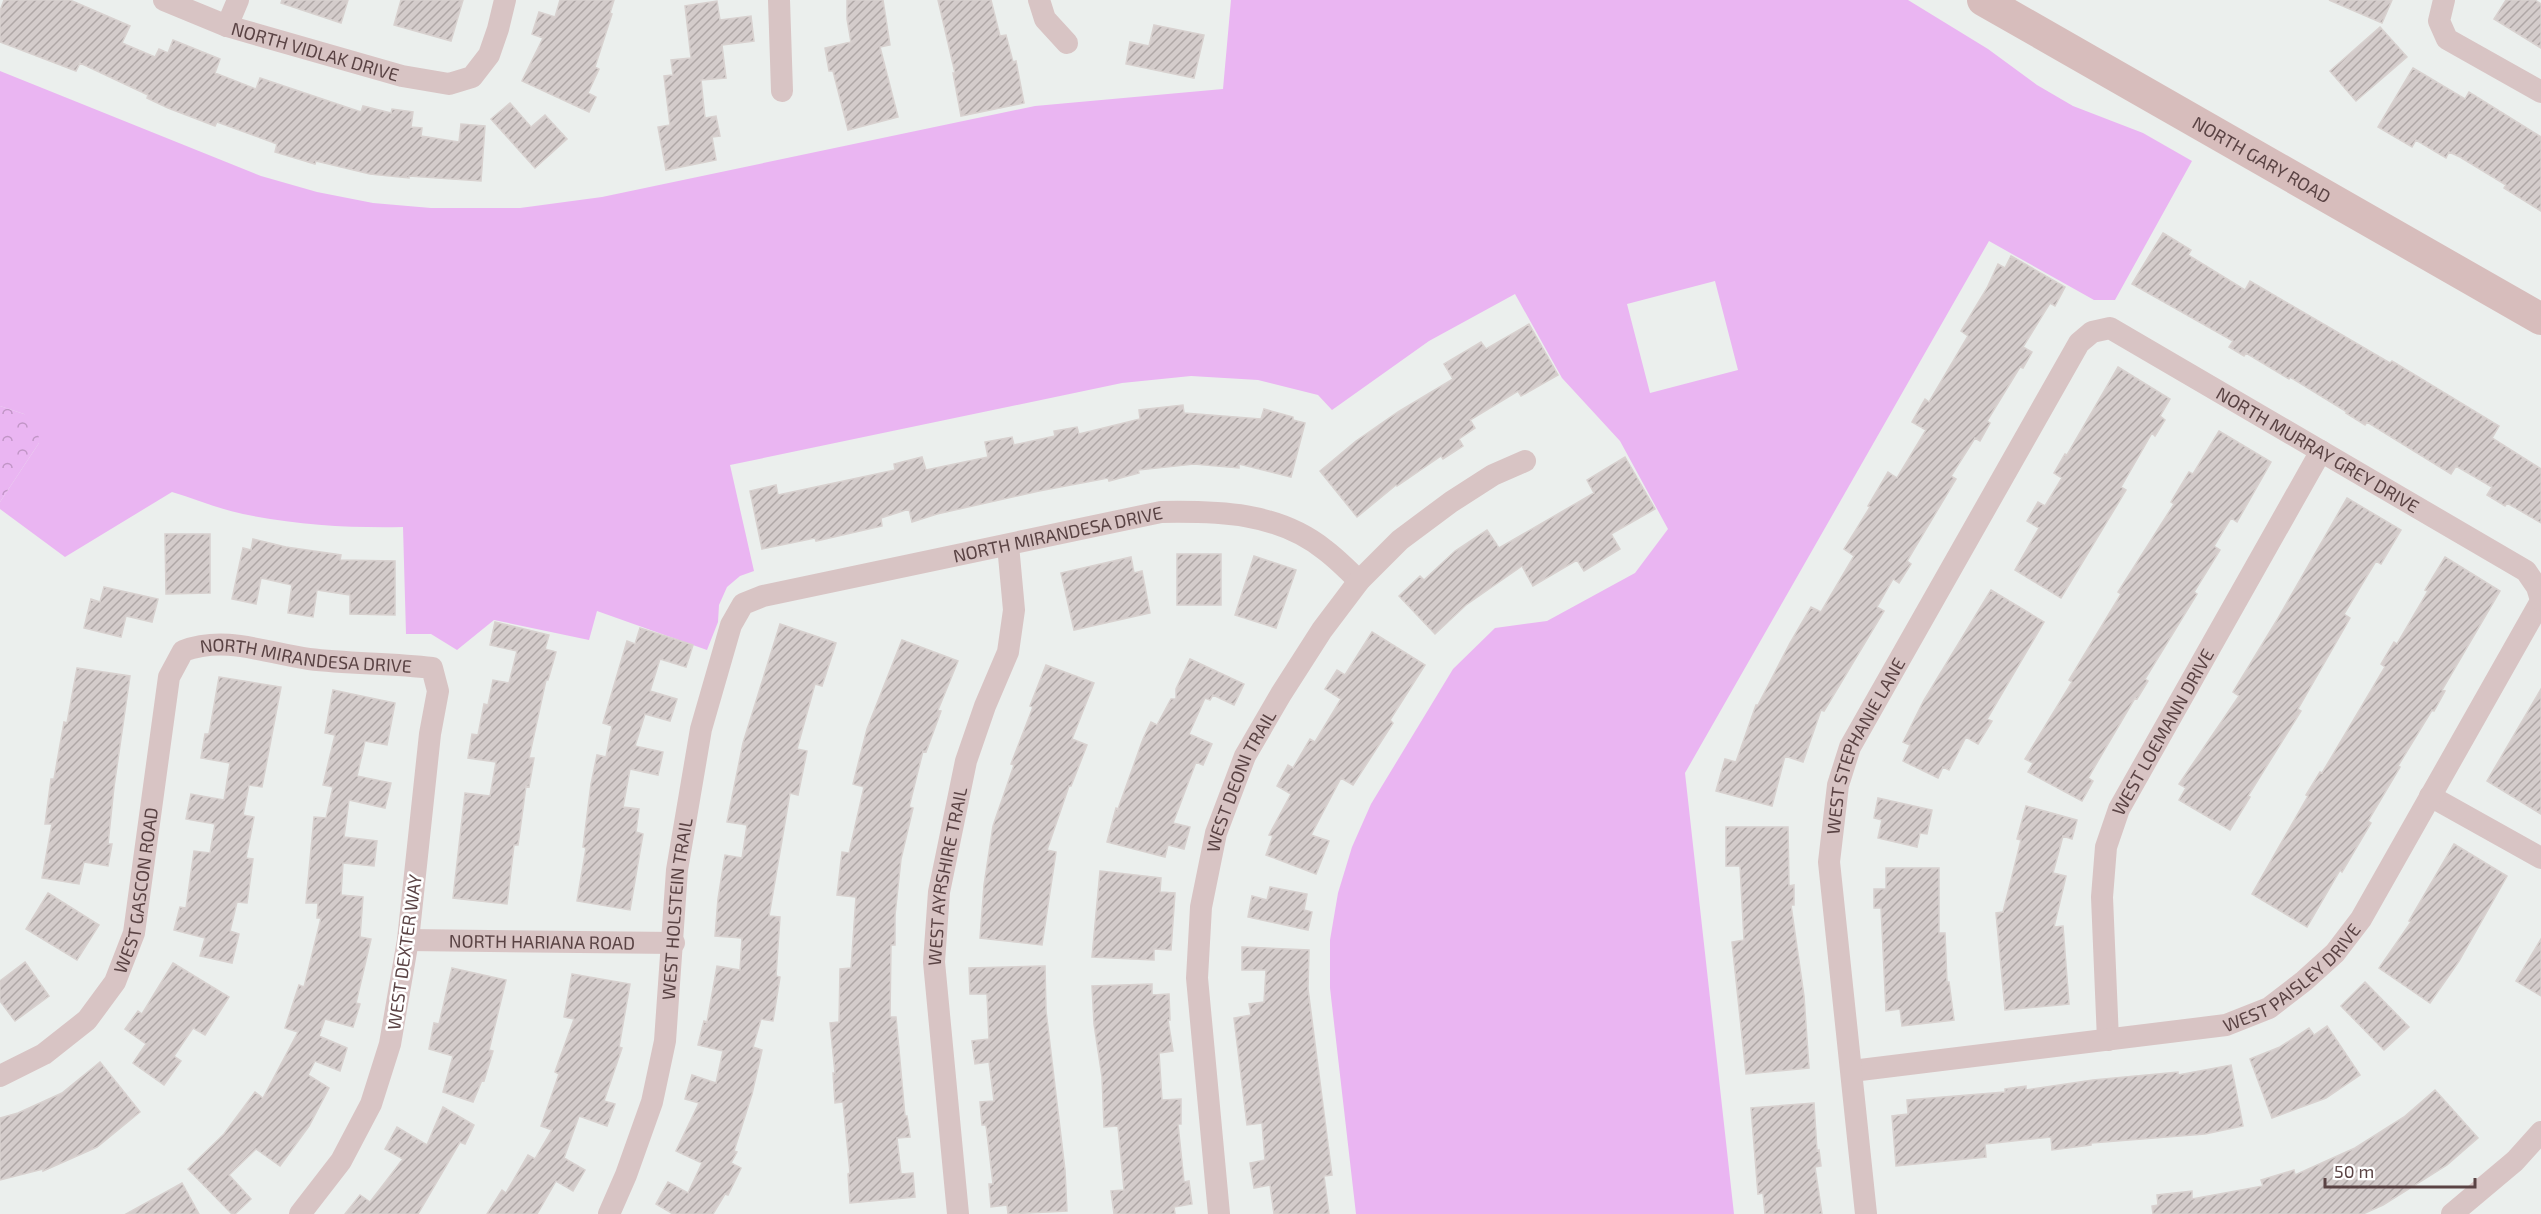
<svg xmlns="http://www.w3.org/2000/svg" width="2541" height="1214" font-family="'Exo 2',sans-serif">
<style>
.green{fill:#eab5f2;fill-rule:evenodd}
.forest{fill:url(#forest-crowns)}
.building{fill:url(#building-hatch);stroke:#d8d1cf;stroke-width:1.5}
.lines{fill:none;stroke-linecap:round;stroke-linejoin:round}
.minor{stroke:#d8c4c4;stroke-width:22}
.secondary{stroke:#d7bdbc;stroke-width:32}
.labels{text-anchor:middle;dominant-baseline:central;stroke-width:5;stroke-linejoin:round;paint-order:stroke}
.street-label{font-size:18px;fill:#5a4344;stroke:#fff}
</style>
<defs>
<pattern id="forest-crowns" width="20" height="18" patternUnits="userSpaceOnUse" patternTransform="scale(1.5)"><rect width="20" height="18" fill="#eab5f2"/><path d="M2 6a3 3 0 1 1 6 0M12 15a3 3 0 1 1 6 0" fill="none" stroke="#c195c6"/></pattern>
<pattern id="building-hatch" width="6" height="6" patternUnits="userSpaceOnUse" patternTransform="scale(1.5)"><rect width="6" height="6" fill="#d4cccb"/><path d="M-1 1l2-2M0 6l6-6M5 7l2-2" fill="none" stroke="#afa7a6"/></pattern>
</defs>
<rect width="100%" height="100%" fill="#ebefed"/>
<path class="green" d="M1231,0h677l80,49 49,36 36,21 70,27 49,28 -77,139h-21l-105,-59 -304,532 49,441h-378l-26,-226v-48l8,-47 14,-46 19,-43 82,-135 42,-41 52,-7 88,-48 33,-44 -48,-88 -58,-63 -47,-84 -86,47 -97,69 -14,-15 -60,-15 -67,-4 -69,7 -392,82 24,106 -14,5 -13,11 -8,18 -1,17 -11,28 -110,-39 -8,29 -95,-20 -37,30 -26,-16h-25l-3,-107c-54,1 -107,-2 -160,-13 -24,-5 -48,-15 -71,-22l-107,65 -65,-48v-7l39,-59 -15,-29 -24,-8v-335l261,105 56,16 56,11 58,5h89l82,-11 433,-91 188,-17zM1715,281l23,89 -88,23 -23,-89z"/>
<path class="forest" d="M0,406l24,8 14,11 1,18 -39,59z"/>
<path class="building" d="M4,0h66l60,26 -8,17 33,14 4,-8 9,4 5,-13 47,19 -5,14 41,16 4,-11 101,34 2,-6 28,7 1,-4 21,3 -2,15 11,1 -1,8 38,6 2,-18 24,2 -4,55 -72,-5v2l-39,-4 -54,-13 -1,3 -40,-12 2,-8 -60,-22 -2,4 -47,-18 -21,-10 1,-3 -68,-32 -4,8 -76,-29v-31z
M282,0h66l-7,23 -60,-20z
M401,0h62l-12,41 -57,-16z
M560,0h54l-4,13 2,1 -17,53 4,2 -11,24 8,4 -7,15 -67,-31 21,-43 -11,-4 7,-22 16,5z
M847,0h36l7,45 -10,2 18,70 -50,13 -15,-59h-4l-4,-23 26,-6 -4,-23z
M938,0h53l9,36 6,-1 7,27 3,-1 8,42 -63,13 -8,-43h2z
M2329,0h63l-10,23z
M2506,0h29l6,4v44l-47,-29z
M717,1l3,19 31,-4 3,25 -32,4 4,33 -25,2 4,38 11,-2 4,20 -8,1 4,23 -50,10 -8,-43 12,-2 -6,-49 9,-1 -2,-15 20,-2 -6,-52z
M1154,25l50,10 -10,43 -68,-14 4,-22 19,4z
M2380,27l27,30 -51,44 -26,-30z
M2413,68l52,31 4,-7 72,45v74l-37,-23 2,-3 -46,-28 -11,-5 -3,6 -30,-18 -4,7 -34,-20z
M510,103l21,24 14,-12 22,24 -32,29 -44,-49z
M2163,233l28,17 -3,5 57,35 5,-9 140,82 2,-2 107,65 -7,12 49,31v54l-34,-20 -2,3 -18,-11 5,-8 -36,-21 -5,8 -84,-52 -2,3 -19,-12 1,-1 -57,-35 -1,2 -43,-26 -2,3 -15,-9 4,-6 -101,-57z
M2011,256l54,31 -10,19 -5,-3 -27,44 9,5 -9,16 -3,-1 -33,54 3,2 -10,18 -5,-3 -24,38 5,3 -49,82 4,3 -12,19 -6,-4 -16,28 7,4 -60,100 -3,-1 -18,52 -18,-6 -13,50 -56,-15 9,-32 11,3 20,-57h2l32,-62 21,-36 10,5 33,-56 -10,-7 26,-42 -2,-1 20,-34 9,6 29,-48 -14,-8 13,-23 4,3 39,-66 -7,-5 26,-43 11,-24 7,4z
M1529,324l29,51 -37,21 -3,-5 -48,29 5,8 -16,11 4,7 -20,13 -2,-3 -44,30 -1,-1 -39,32 -37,-46 36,-30 42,-29 55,-33 -9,-15 37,-22 5,7z
M2118,367l52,32 -10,17 5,4 -10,16 -3,-3 -31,54 5,3 -65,108 -46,-28 24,-42 -12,-7 11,-19 7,4 17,-28 -8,-5 11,-19 2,1z
M1183,405l1,8 77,6 3,-10 29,8v3l12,3 -14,54 -52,-13v4l-45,-4 -56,6 1,3 -30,8 -1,-3 -69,13 -102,23 -25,8 -3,-13 -28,9 1,8 -66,15 -1,-3 -53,11 -12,-58 26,-6 2,10 117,-25 -1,-6 28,-7 4,13 62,-13 -3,-15 27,-5 2,8 41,-9 -1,-5 23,-4 2,7 61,-15 -1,-9z
M2219,431l52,31 -34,60 -6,-4 -17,28 6,4 -26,42 3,2 -52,85 3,2 -11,18 -2,-1 -47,80 5,3 -11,20 -54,-29 5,-9 -8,-4 47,-77 -3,-2 52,-86 -3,-2 56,-88 -3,-2 18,-30 4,2z
M1625,457l30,52 -44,25 9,15 -36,22 -7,-11 -44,26 -11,-20 -56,39 -31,29 -36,-38 21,-20 4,4 31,-29 32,-21 12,18 95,-55 -7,-13z
M2347,498l54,32 -20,34 -5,-3 -32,53 6,4 -52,91 3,2 -53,85 2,1 -20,33 -51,-30 7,-12 -7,-4 60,-88 -6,-4 44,-72z
M165,534h45v59l-44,1z
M253,539l33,8 55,8 -1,5 55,1v54l-45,-1v-19l-33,-5 -4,27 -25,-4 4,-28 -31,-7 -5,26 -24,-5 11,-51 8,2z
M1177,554h44v51h-44z
M1254,556l42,14 -20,58 -41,-13z
M1131,557l3,16 8,-2 8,42 -76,17 -13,-57z
M2445,557l55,34 -58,99 3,1 -11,20 -2,-1 -34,56 2,1 -32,54 3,2 -19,32 -10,17 -2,-2 -33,57 -55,-33 56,-98 -2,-1 14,-23 2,1 63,-106 -4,-3 13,-22 3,2 31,-53 -3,-1z
M104,587l54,12 -6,23 -26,-6 -5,21 -37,-9 7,-29 9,3z
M1991,590l53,32 -57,97 5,2 -14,23 -12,-7 -17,33 -6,-3 -5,11 -35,-17 7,-16 -7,-3 21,-42z
M495,622l54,13 -4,14 11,3 -8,28h-2l-17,78h5l-5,29 -3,-1 -8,59h-4l-7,59 -54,-6 12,-105 25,3 6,-34 -28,-4 4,-24 6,1 6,-31 4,1 5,-25 16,3 8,-32 -27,-6z
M780,624l56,19 -14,43 -7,-2 -18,65 10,2 -9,44 -8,-2 -21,123 11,1 -4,59 4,1 -7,44 -12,-2 -8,28 9,3 -10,44 -18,57 3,1 -6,11 10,5 -13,27 -3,-1 -12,20h-40l-17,-10 12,-22 20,11 14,-30 -26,-12 23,-48 -14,-4 7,-24 24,8 7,-32 -25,-6 6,-24 3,1 10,-56 23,4 2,-32 -27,-2 3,-37 7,-44 17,3 5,-33 -20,-3 16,-79z
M640,628l53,17 -7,22 -26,-8 -10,32 27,8 -7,22 -25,-7 -10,32 28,6 -5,23 -28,-6 -7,38 16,2 -3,23 7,2 -13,76 -53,-9 9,-53 -3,-1 8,-63 6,-29 9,2 6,-31 -9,-3 24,-82 8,3z
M1372,632l53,33 -35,55 3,3 -40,62 -12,-7 -30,57 18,6 -13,33 -50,-19 7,-19 -4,-1 22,-41 -14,-8 11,-21 5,3 17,-29 5,3 20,-33 6,-10 -16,-10 12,-19 8,5z
M902,640l56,21 -20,49 3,1 -15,41 -3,-1 -14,56 4,1 -12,51 -6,56v30h-4l-1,72h6l9,99h2l3,21 -13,1 4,36 12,-1 2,24 -65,6 -2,-29 2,-1 -7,-71 -8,1 -2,-30h2l-5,-50 9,-1 1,-53 11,-1 5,-71 -19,-2 5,-43 7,1 15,-66 -11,-3 14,-55z
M1190,659l54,25 -10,21 -21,-10 -3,5 -5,-2 -16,36 23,10 -9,21 -7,-3 -23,61 17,4 -6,22 -16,-4 -3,12 -58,-15 9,-34 2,1 25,-70 8,-17 6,3 14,-26h5v-10z
M1046,665l48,18 -22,56 15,6 -16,41h-2l-22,64 9,2 -14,93 -62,-7 4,-53 9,-59 21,-61 -3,-1 22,-57 -3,-1z
M77,668l53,8 -16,111 -6,57h4l-4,22 -24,-4 -5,22 -37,-6 10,-54h-7l6,-45h3l10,-57 3,1z
M219,677l62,10 -19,100 -13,-2 -6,30 11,2 -8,41 7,1 -6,44 -10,-1 -7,29 9,3 -7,29 -32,-7 5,-18 -31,-8 6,-23 6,1 8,-57 16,2 5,-29 -29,-5 5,-25 33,6 6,-37 -29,-5 4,-24h4z
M2541,689v125l-54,-33z
M333,690l62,13 -8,42 -22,-4 -8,35 34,7 -6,25 -36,-8 -5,37 33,4 -3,25 -31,-3 -2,32 22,2 -3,40 11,2 -15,64 4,1 -7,23 -28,-8 -6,17 28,12 -7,23 -25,-10 -7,14 21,13 -20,38 -29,40 -24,-17 -27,26 22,24 -16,15h-3l-44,-45 36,-35 31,-42 8,6 35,-66 -13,-4 14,-43 5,2 17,-69h-4l1,-15h-12l8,-86 12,1 7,-31 -10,-2 12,-50 -10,-2z
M1878,798l54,12 -5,24 -7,-1 -3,14 -39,-9 4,-18 -8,-2z
M2026,806l51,14 -5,19 -9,-3 -10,37 13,3 -12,51 9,-1 6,78 -64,6 -9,-97 7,-1 18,-72 -4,-1z
M1726,827h62l1,59 5,-1v20h-3l13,91 5,72 -63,6 -14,-132 12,-2 -4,-74h-14z
M2454,844l53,32 -48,85 -29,42 -51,-35 32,-46 -2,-1z
M1886,868h53v65h6l2,49h2l5,38 -52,6 -2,-17 -14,2 -5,-103h-7v-19h12z
M1100,871l61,7 -1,14 15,1 -4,57 -17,-1v11l-62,-3z
M1270,887l37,7 -3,16 8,2 -4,18 -60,-13 4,-21 15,4z
M48,893l51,32 -22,35 -51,-31z
M2541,939v57l-25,-15z
M1242,947l67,3 -1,39 24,186 -8,1 5,38h-55l-4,-29 -16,3 -4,-25 15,-3 -3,-37 -15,2 -13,-107 17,-3 -2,-11 15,-2 2,-32h-24z
M25,962l24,34 -34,25 -15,-20v-20z
M173,963l56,34 -24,38 -12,-7 -19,28 7,5 -17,24 -31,-22 13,-19 -21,-15 13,-18 4,3z
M1045,966l1,45 19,159 2,41 -59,3 -1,-9 -16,2 -2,-23h4l-7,-59h-4l-2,-23 14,-1 -5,-39 -14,2 -3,-23 17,-2 -2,-45h-17l-1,-26z
M452,968l54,12 -17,70 4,1 -9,30 -2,-1 -9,22 -30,-10 10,-36 -24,-7 5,-26 5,1z
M572,974l58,10 -11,63 3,1 -18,53 11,3 -8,22 -28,-10 -15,42 21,12 -12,21 -17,-10 -19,33h-50l15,-24 4,3 22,-38 7,4 17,-29 -11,-4 18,-52 -4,-2 19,-53 -10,-2z
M2365,982l44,45 -25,23 -43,-44z
M1152,984v11l17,-1 1,26h-2l5,31 -14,2 3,47 19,-1v25h-3l6,58 5,-1 3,23 -18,3 1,7h-61l-3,-23 13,-1 -6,-64 -14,1 -2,-50 -8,-53 -2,-38z
M2327,1026l33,49 -34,23 -54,20 -22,-59 30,-12 29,-19 5,7z
M100,1062l40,50 -43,35 -54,24v-2l-43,11v-62l18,-5 44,-20z
M2231,1065l12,61 -38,8 -114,9v2l-39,5 -1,-13 -66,7 1,13 -90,9 -4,-50 16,-2 -1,-14 98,-8v-3l21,-3v4l67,-10 85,-8v3z
M2435,1090l43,48 -31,27 -64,40 -20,9h-210l-1,-8 6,-1 -1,-10 35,-4v8l71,-13 -2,-6 33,-10 1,5 60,-27 49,-31z
M1814,1103l3,48 2,-1 2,16 -6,1 7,47h-57l-2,-21 -5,1 -7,-86z
M443,1107l31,18 -9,19 -5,-2 -42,72h-73l15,-19 10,7 33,-43 -18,-10 12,-22 30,18z
M182,1183l17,31h-73z"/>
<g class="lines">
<g class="minor">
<path id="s1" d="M164,0l63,26 175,50 47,8 23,-7 17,-22 9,-26 7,-29"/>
<path d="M779,0l3,91"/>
<path d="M1039,0l6,19 22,24"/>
<path d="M2444,0l-5,21 8,18 94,53"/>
<path d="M227,26l11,-26"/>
<path d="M2430,796l111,62"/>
<path id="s2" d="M408,940l266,3"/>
<path id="s3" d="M2108,1040l-6,-143 4,-50 13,-38 202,-358"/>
<path id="s4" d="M1852,1071l374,-46 43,-17 35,-27 31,-28 26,-34 180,-318"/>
<path id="s5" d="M0,1076l44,-22 43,-34 28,-38 19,-49 35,-256 14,-26c43,-16 82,2 126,8 41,5 82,4 123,9l6,23 -8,43 -22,206 -18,104 -19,60 -30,57 -41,53"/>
<path id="s6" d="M609,1214l17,-39 26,-73 13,-61 12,-171 24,-141 30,-104 12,-21 20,-8 398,-84c57,-1 117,0 164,38 12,9 23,20 34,31"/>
<path id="s7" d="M958,1214l-24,-252 5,-70 27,-131 19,-55 23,-54 6,-42 -6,-65"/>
<path id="s8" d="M1219,1214l-22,-236 4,-71 15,-74 29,-77 36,-62 41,-64 37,-49 41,-41 51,-38 42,-27 32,-14"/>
<path id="s9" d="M1866,1214l-37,-352 9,-77 12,-38 229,-404 13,-11 18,-4 416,243 11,16 4,13"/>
<path d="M2452,1214l63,-53 26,-29"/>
</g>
<path class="secondary" id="s10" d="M1983,0l558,319"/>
</g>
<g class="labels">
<g class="street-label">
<text stroke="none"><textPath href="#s1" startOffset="160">NORTH VIDLAK DRIVE</textPath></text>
<text stroke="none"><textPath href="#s10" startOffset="321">NORTH GARY ROAD</textPath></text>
<text stroke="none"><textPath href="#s9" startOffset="1212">NORTH MURRAY GREY DRIVE</textPath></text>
<text stroke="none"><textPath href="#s6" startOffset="952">NORTH MIRANDESA DRIVE</textPath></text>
<text stroke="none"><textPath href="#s5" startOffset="616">NORTH MIRANDESA DRIVE</textPath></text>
<text stroke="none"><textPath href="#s3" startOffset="322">WEST LOEMANN DRIVE</textPath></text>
<text stroke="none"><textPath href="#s9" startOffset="477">WEST STEPHANIE LANE</textPath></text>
<text stroke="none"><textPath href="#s8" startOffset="441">WEST DEONI TRAIL</textPath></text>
<text stroke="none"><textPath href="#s7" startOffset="340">WEST AYRSHIRE TRAIL</textPath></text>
<text stroke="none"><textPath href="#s5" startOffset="246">WEST GASCON ROAD</textPath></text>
<text stroke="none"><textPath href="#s6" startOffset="315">WEST HOLSTEIN TRAIL</textPath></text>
<text stroke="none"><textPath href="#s2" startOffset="134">NORTH HARIANA ROAD</textPath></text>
<text transform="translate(404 952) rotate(-82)">WEST DEXTER WAY</text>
<text stroke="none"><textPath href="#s4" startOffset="459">WEST PAISLEY DRIVE</textPath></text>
</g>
</g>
<path d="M2325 1178v9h150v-9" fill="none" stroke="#5a4344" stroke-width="3"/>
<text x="2334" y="1178" font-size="18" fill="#5a4344" stroke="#ffffff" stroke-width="4.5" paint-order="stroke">50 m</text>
</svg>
